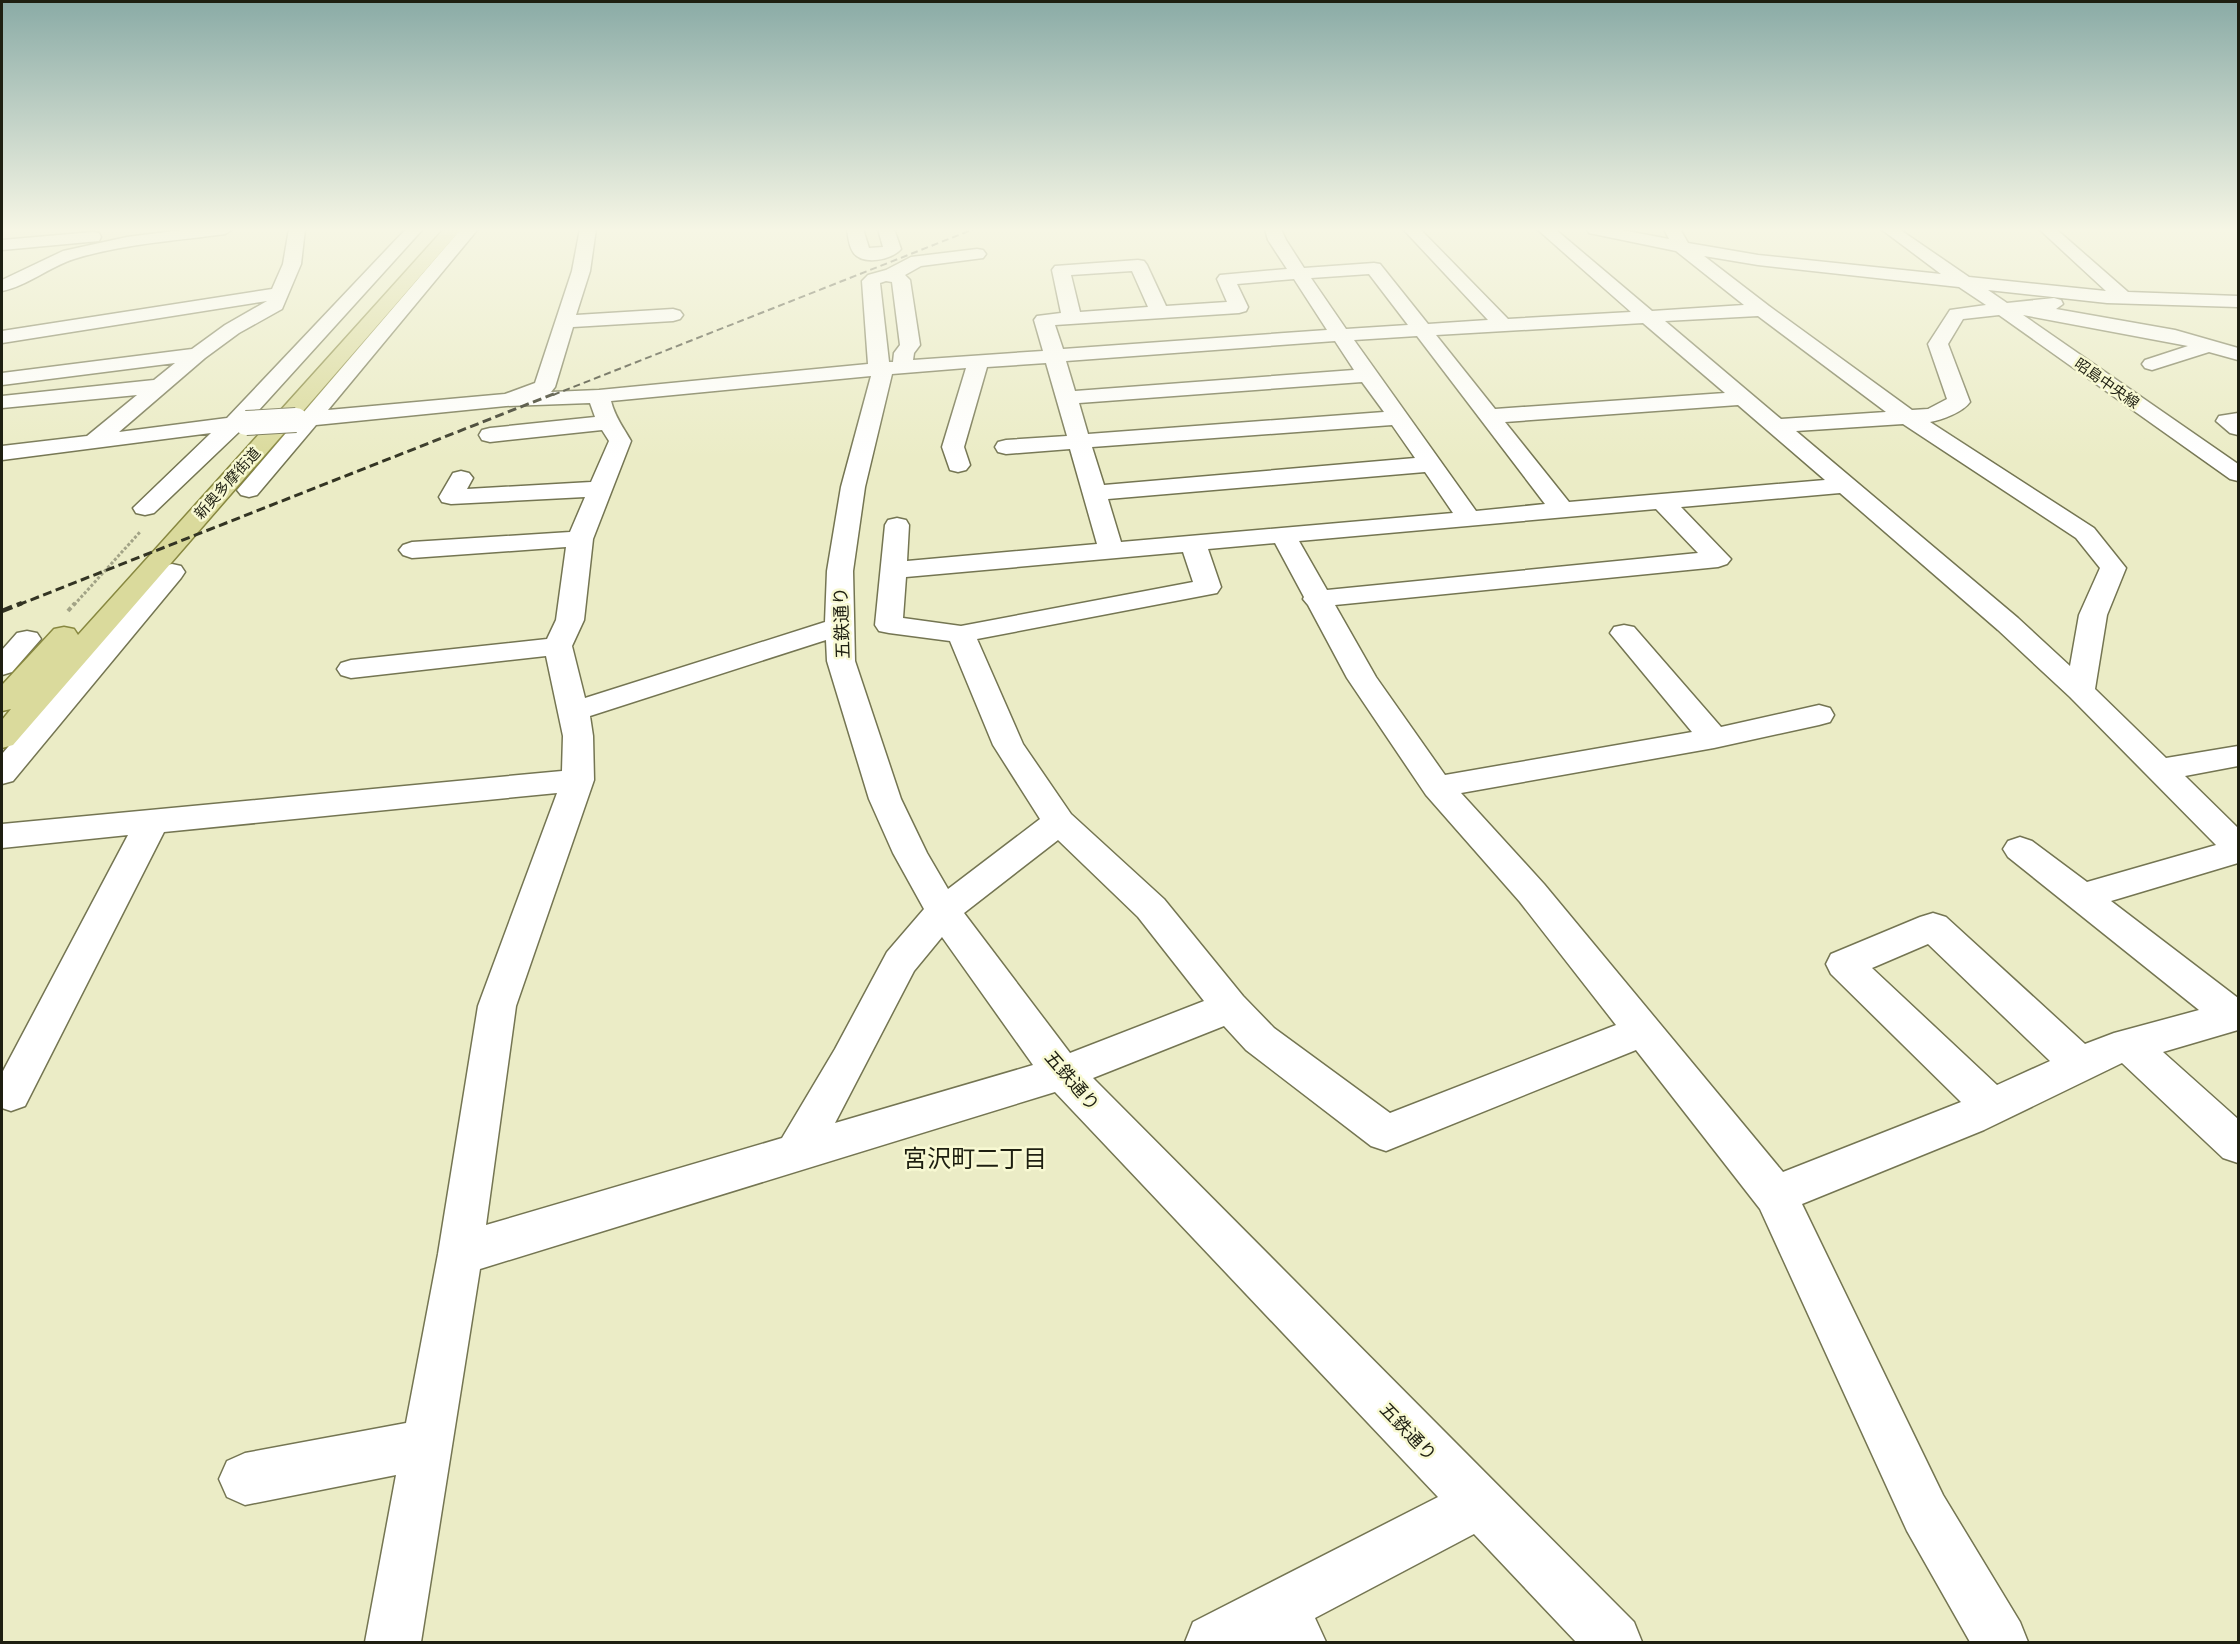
<svg xmlns="http://www.w3.org/2000/svg" width="2240" height="1644" font-family="Arial,'Noto Sans JP',sans-serif">
<style>
.lines{fill:none;stroke-linecap:round;stroke-linejoin:round}
.minor-casing{stroke:#747552;stroke-width:3}
.major-casing{stroke:#888840;stroke-width:3}
.path-far1{stroke:#a2a386;stroke-width:3;stroke-dasharray:3 2;stroke-linecap:butt}
.path{stroke:#a2a386;stroke-width:4;stroke-dasharray:4.5 3;stroke-linecap:butt}
.minor{fill:#fff;fill-rule:evenodd}
.major{fill:#dada9c;fill-rule:evenodd}
.rail-far2{stroke:#333423;stroke-width:2;stroke-dasharray:7 4;stroke-linecap:butt}
.rail-far1{stroke:#333423;stroke-width:3;stroke-dasharray:9 4.5;stroke-linecap:butt}
.rail{stroke:#333423;stroke-width:4.5;stroke-dasharray:11 5;stroke-linecap:butt}
.minor-bridge-casing{stroke:#747552;stroke-width:26;stroke-linecap:butt}
.minor-bridge{stroke:#fff;stroke-width:24}
.labels{text-anchor:middle;dominant-baseline:central;stroke-width:5;stroke-linejoin:round;paint-order:stroke}
.far-street-label{font-size:15px;fill:#1e1f11;stroke:#f8f9d3}
.street-label{font-size:18px;fill:#1e1f11;stroke:#f8f9d3}
.near-neighbourhood-label{font-size:24px;fill:#1e1f11;stroke:#f8f9d3}
</style>
<rect width="100%" height="100%" fill="#ebecc6"/>
<g class="lines">
<g class="minor-casing">
<path id="minor" d="M189,229h44l-8,5c-50,7 -103,10 -151,25 -25,8 -47,27 -72,32v-11l61,-29 64,-14z
M289,229h16l-4,35 -19,45 -43,24 -34,25 -86,74 108,-14 179,-189h17l-173,191 2,3 -3,5 -8,2 -87,83 -9,2 -9,-2 -3,-5 78,-75 -209,27v-14l85,-10 50,-41 -135,13v-12l152,-16 21,-17 -173,22v-12l190,-24 33,-24 42,-24 -265,42v-12l270,-42 11,-25z
M461,229h17l-150,181 177,-16 30,-11 37,-112 8,-42h16l-6,42 -14,44 97,-6 7,2 3,4 -3,4 -7,2 -100,6 -18,60 -4,5 48,-2 269,-26 -6,-83 6,-6 18,-5 25,-13 66,-8 6,1 3,4 -3,4 -62,8 -16,9 5,5 10,65 -6,8 -1,7 130,-9 -9,-31 3,-4 24,-3 -9,-43 3,-4 83,-6 6,1 3,4 19,41 61,-4 -10,-23 3,-4 67,-6 -19,-29 -3,-11h16l5,11 18,28 70,-5 6,1 48,60 60,-4 -85,-91h17l88,90 123,-7 -94,-83h18l97,82 92,-6 -68,-54 -87,-18 -2,-4h30l52,10 -5,-10h16l8,14 70,12 183,19 -60,-45h18l70,48 137,14 -67,-62h17l72,63 110,4v11l-131,-4 -119,-13 19,13 47,-5 7,2 2,4 -7,5 119,21 63,18v12l-29,-8 -57,18 -7,-2 -3,-4 3,-4 43,-14 -165,-31 215,149v17l-8,-2 -231,-164 -36,4 -15,25 22,58c-7,10 -28,18 -40,20l164,106 32,40 -19,47 -12,74 71,69 72,-12v20l-53,10 53,52v35l-127,38 127,97v32l-75,22 75,67v44l-15,-5 -101,-95 -138,67 -182,74 141,291 77,127 8,20h-58l-63,-111 -147,-322 -124,-159 -250,101 -15,-5 -125,-96 -22,-24 -131,52 541,544 8,20h-66l-102,-108 -159,84 11,24h-141l8,-20 245,-125 -383,-405 -575,177 -59,373h-56l31,-167 -151,30 -18,-8 -8,-18 8,-18 18,-8 161,-30 32,-169 40,-248 79,-213 -393,39 -139,274 -14,5 -9,-3v-35l126,-238 -126,13v-24l560,-53 1,-35 -17,-80 -195,22 -10,-3 -4,-6 4,-6 10,-3 196,-21 9,-19 10,-73 -154,11 -9,-3 -4,-5 4,-5 9,-3 158,-10 15,-35 -134,7 -9,-2 -3,-5 14,-24 8,-2 8,2 4,5 -6,11 124,-7 18,-41 -7,-11 -112,12 -8,-2 -3,-5 3,-5 8,-2 105,-11 -5,-14 -84,3 -190,19 -59,70 -8,2 -8,-2 -4,-5 55,-64 -7,-6 3,-5 15,-2zM1704,256l54,9 201,22 27,18 -36,5 -22,34 19,55 -19,10 -16,1 -143,-104zM1132,271l16,36 -68,5 -9,-37zM1369,274l39,51 -62,4 -35,-51zM1294,279l33,51 -264,19 -8,-24 184,-12 7,-2 2,-4 -11,-23zM886,281l6,1 8,63 -6,8 -1,9h-4l-9,-79zM1758,316l128,96 -105,7 -116,-98zM1643,323l82,70 -230,16 -59,-74zM1417,336l128,168 -69,7 -122,-171zM1335,341l19,29 -279,21 -9,-30zM1046,363l21,73 -61,4 -8,2 -3,5 3,5 8,2 64,-5 27,95 -190,17 2,-36 -3,-5 -9,-2 -9,2 -3,5 -10,100 4,6 10,2 61,8 43,104 47,74 -92,70 -21,-36 -26,-54 -46,-138 -2,-90 12,-84 27,-113 74,-6 -24,79 8,23 8,2 8,-2 4,-5 -6,-18 23,-80zM871,376l-30,111 -14,84 -2,51 -240,76 -13,-52 12,-26 9,-81 38,-98c-8,-14 -16,-24 -20,-40zM1362,382l22,30 -296,22 -9,-31zM1738,405l87,75 -256,22 -64,-80zM1903,424l173,114 24,30 -21,47 -9,51 -52,-48 -222,-187zM1392,425l23,33 -311,27 -12,-38zM1425,472l28,41 -332,29 -13,-43zM1840,493l158,137 72,67 146,148 -129,37 -55,-41 -12,-4 -12,4 -5,8 5,8 191,153 -85,23 -29,11 -139,-127 -13,-4 -13,4 -89,37 -5,10 5,10 130,128 -178,70 -239,-288 -83,-91 253,-45 105,-23 11,-3 4,-7 -4,-7 -11,-3 -98,22 -87,-100 -10,-2 -10,2 -4,6 82,99 -247,43 -69,-98 -41,-72 383,-38 9,-3 4,-5 -50,-52zM1656,509l42,44 -371,37 -28,-49zM1275,543l29,54 -1,2 5,6 39,73 79,117 94,107 96,123 -226,88 -116,-85 -31,-32 -79,-97 -93,-85 -48,-70 -46,-105 240,-46 4,-6 -13,-38zM1183,552l10,30 -232,44 -58,-8 3,-41zM826,640l1,21 42,138 24,54 31,56 -37,43 -52,97 -53,89 -296,87 30,-219 78,-226 -1,-44 -3,-20zM1058,840l80,77 66,84 -134,52 -106,-140zM942,937l91,128 -198,58 79,-152zM1928,944l122,117 -53,24 -125,-117z
M847,229h16l6,19 14,-1 -5,-18h16l7,20c-9,11 -39,17 -48,3 -4,-6 -5,-16 -6,-23z
M93,232l6,1 2,4 -2,4 -97,9v-10z
M2238,413v22l-8,-2 -14,-12 3,-5z
M172,564l9,2 4,6 -4,6 -168,203 -11,3v-30l161,-188z
M27,631l10,2 4,6 -29,33 -10,3v-25l15,-17z"/>
</g>
<g class="major-casing">
<path id="major" d="M444,229h17l-448,516 -11,3v-28l9,-11 -9,2v-26l52,-56 10,-2 10,2 4,6z"/>
</g>
<path class="path-far1" d="M74,605l66,-73"/>
<path class="path" d="M68,611l7,-8"/>
<use href="#minor" class="minor"/>
<use href="#major" class="major"/>
<path class="rail-far2" d="M553,395l421,-166"/>
<path class="rail-far1" d="M18,605l538,-212"/>
<path class="rail" d="M2,611l20,-8"/>
<g class="minor-bridge-casing">
<path id="minor-bridge" d="M246,423l50,-3"/>
</g>
<use href="#minor-bridge" class="minor-bridge"/>
</g>
<linearGradient id="sky" x2="0" y2="1"><stop stop-color="#8aaba6"/><stop offset="0.5" stop-color="#f6f6e5"/><stop offset="1" stop-color="#f6f6e5" stop-opacity="0"/></linearGradient>
<rect width="2240" height="459" fill="url(#sky)"/>
<g class="labels">
<g class="far-street-label">
<text transform="translate(2107 383) rotate(35)">昭島中央線</text>
<text transform="translate(227 483) rotate(-48)">新奥多摩街道</text>
</g>
<g class="street-label">
<text transform="translate(842 623) rotate(-92)">五鉄通り</text>
<text transform="translate(1072 1081) rotate(49)">五鉄通り</text>
<text transform="translate(1408 1432) rotate(46)">五鉄通り</text>
</g>
<g class="near-neighbourhood-label">
<text x="975" y="1158">宮沢町二丁目</text>
</g>
</g>
<rect width="2240" height="1644" fill="none" stroke="#1e1f11" stroke-width="6"/>
</svg>
